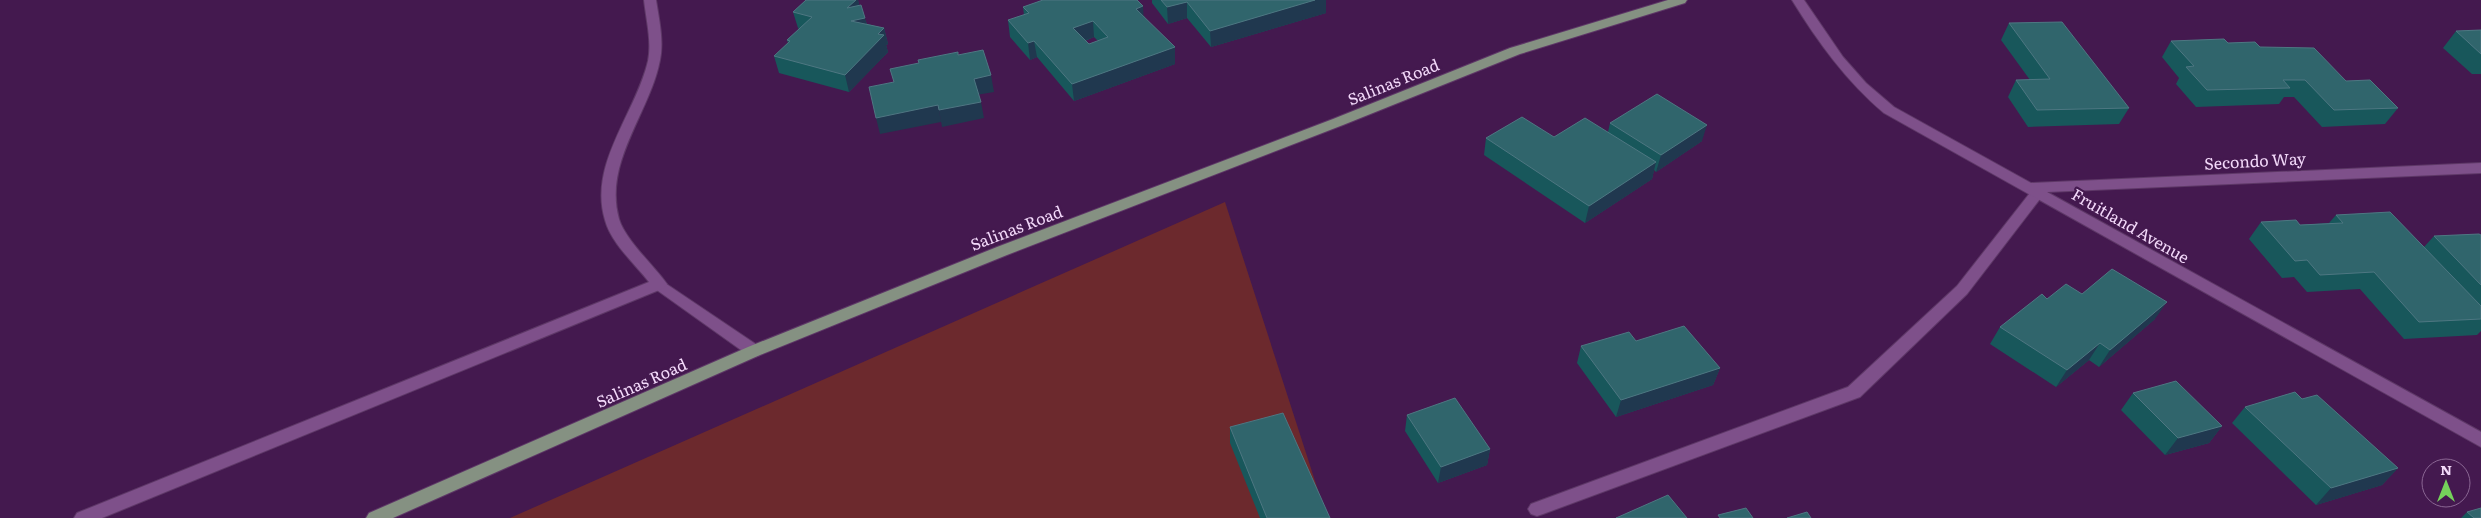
<svg xmlns="http://www.w3.org/2000/svg" width="2481" height="518" font-family="Literata,serif">
<style>
.green{fill:#6c292d}
.lines{fill:none;stroke-linecap:round;stroke-linejoin:round}
.lane-casing{stroke:#5e3867;stroke-width:2}
.street-casing{stroke:#5e3867;stroke-width:2}
.primary-casing{stroke:#5e3867;stroke-width:2}
.lane{fill:#7e508a;fill-rule:evenodd}
.street{fill:#7e508a;fill-rule:evenodd}
.primary{fill:#859182;fill-rule:evenodd}
.wall{fill:#18575b;fill-rule:evenodd}
.shaded-wall{fill:#20384f}
.building{fill:#30656c;stroke:#4e7782;fill-rule:evenodd}
.labels{text-anchor:middle;dominant-baseline:central;stroke-width:4.5;stroke-linejoin:round;paint-order:stroke}
.street-label{font-size:16px;fill:#f3d9fa;stroke:#44194f}
</style>
<rect width="100%" height="100%" fill="#44194f"/>
<path class="green" d="M1225,202l102,316h-817z"/>
<g class="lines">
<g class="lane-casing">
<path id="lane" d="M2038,187l5,2 2,3 -2,3 -76,99 -107,103 -317,117 -6,2 -6,-2 -3,-5 3,-5 317,-117 109,-101 76,-97z
M659,279l101,68 2,4 -2,4 -6,2 -6,-2 -94,-67 -3,-4 3,-4z"/>
</g>
<g class="street-casing">
<path id="street" d="M644,0h12c3,19 8,41 4,60 -10,53 -57,102 -41,159 6,20 33,45 45,61l3,4 -3,4 -562,230h-28l3,-5 572,-231c-14,-18 -38,-39 -44,-62 -17,-56 31,-107 43,-159 4,-20 -2,-42 -4,-61z
M1792,0h12l39,57 23,26 28,24 137,76 450,-20v10l-434,19 434,240v15l-597,-334c-38,-32 -66,-71 -92,-113z"/>
</g>
<g class="primary-casing">
<path id="primary" d="M1668,0h19l-2,3 -165,51 -177,71 -336,130 -247,100 -367,163h-27l3,-5 379,-166 249,-100 336,-128 177,-71z"/>
</g>
<use href="#lane" class="lane"/>
<use href="#street" class="street"/>
<use href="#primary" class="primary"/>
</g>
<path class="wall" d="M806,0h52l1,6 8,18 17,4 4,16 -2,1 2,7 -39,40 -70,-19 -5,-17 14,-13 -1,-3 12,-11 -1,-1 -5,-16z
M1152,0h174v13l-115,34 -24,-29 -19,6 -16,-21z
M1023,7l121,9 31,48 -101,37 -37,-44 -7,3 -20,-23 -2,-17 16,-5zM1094,37l4,4 -9,3 -4,-3z
M2009,23l120,85 -10,16 -91,3 -20,-30 8,-17h14l-29,-40z
M2481,30v44h-9l-29,-26 13,-17z
M2171,41l57,2 32,4 86,34 52,27 -13,16 -63,3 -28,-30h-10l-5,7 -83,3 -20,-23 3,-6 -17,-21z
M1610,123l92,18 -46,31 -2,-2 -2,9 -67,44 -101,-68 2,-17 68,-1 54,-5z
M2336,215l88,32 10,-11 47,-1v96l-4,4 -73,4 -44,-50 -53,3 -13,-15 -12,1 -33,-39 12,-17 39,3 29,-2z
M2082,294l73,25 -56,48 -10,-7 -33,27 -66,-43 10,-17 47,-28z
M1581,346l139,22 -7,17 -97,32 -39,-54z
M2133,393l89,33 -13,17 -44,12 -44,-45z
M2302,399l96,69 -16,17 -66,20 -84,-82 13,-16z
M1407,415l83,34 -3,16 -49,18 -33,-52z
M1230,427l100,91h-70l-30,-75z
M2467,512l14,6h-20z"/>
<path class="shaded-wall" d="M856,0h2l3,14 4,4 4,17 -14,3 -8,-30z
M1315,0h11v13l-115,34 -1,-16z
M1187,2v16l-19,6 -1,-17z
M1143,6l1,17 -8,-14z
M1093,21l1,16 -19,7 -2,-16z
M884,28l4,16 -2,1 2,7 -39,40 -4,-17 33,-41z
M1034,41l3,16 -7,3 -2,-17z
M1175,47v17l-101,37 -2,-17z
M991,75l3,17 -18,3 -2,-16z
M981,102l3,16 -42,9 -3,-17z
M938,105l3,17 -61,12 -4,-16z
M1707,125l-5,16 -46,31 5,-17z
M1656,162l-4,17 -67,44 4,-17z
M2167,302l-12,17 -56,48 11,-17z
M2100,343l-11,17 -33,27 11,-17z
M1720,368l-7,17 -97,32 5,-17z
M2222,426l-13,17 -44,12 13,-17z
M1490,449l-3,16 -49,18 3,-16z
M2398,468l-16,17 -66,20 15,-17z"/>
<path class="building" d="M806,0h50l-9,8 14,-3 4,13 -14,3 33,7 -6,6 6,1 -39,40 -71,-19 16,-15 -3,-1 25,-23 -19,-5z
M1043,0h94l6,6 -7,3 39,38 -103,37 -38,-43 -6,2 -20,-23 21,-7 -6,-6zM1093,21l15,16 -19,7 -16,-16z
M1161,0h154l-105,31 -23,-29 -20,5z
M2062,22l67,86 -92,2 -21,-30 34,-1 -41,-56z
M2481,30v24l-25,-23z
M2224,39l4,4 27,-1 5,5 54,1 32,33 24,-1 28,28 -64,2 -29,-30h-22l7,8 -83,2 -21,-23 8,-1 -23,-25z
M983,50l8,25 -17,4 7,23 -42,8 -1,-5 -62,13 -7,-31 25,-5 -4,-13 29,-6 -1,-3 40,-8v3z
M1657,94l50,31 -46,30 -51,-32z
M1522,117l32,20 31,-19 71,44 -67,44 -103,-68z
M2390,212l91,94v13l-62,3 -45,-50 -54,3 -13,-15 -12,1 -34,-39 35,-2 4,5 43,-2 -7,-8z
M2479,234l2,1v50l-47,-49z
M2112,269l55,33 -57,48 -10,-7 -33,27 -67,-43 42,-33 5,5 19,-15 16,10z
M1684,326l36,42 -99,32 -40,-54 48,-14 7,9z
M2176,381l46,45 -44,12 -45,-45z
M2295,392l7,7 15,-4 81,73 -67,20 -86,-81z
M1455,398l35,51 -49,18 -34,-52z
M1283,413l47,105h-63l-37,-91z
M1668,495l19,23h-71z
M1746,508l7,10h-33l-2,-3z
M2481,508v10h-7l-7,-6z
M1807,512l4,6h-24z"/>
<g class="labels">
<g class="street-label">
<text transform="translate(1393 81) rotate(-22)">Salinas Road</text>
<text transform="translate(2255 160) rotate(-3)">Secondo Way</text>
<text transform="translate(2131 225) rotate(30)">Fruitland Avenue</text>
<text transform="translate(1016 227) rotate(-21)">Salinas Road</text>
<text transform="translate(641 382) rotate(-24)">Salinas Road</text>
</g>
</g>
<g transform="translate(2446 483)"><circle r="24" fill="#44194f" stroke="#8a6693"/>
<path d="M0-4L9 19L0 12L-9 19Z" fill="#75d25b"/>
<text y="-8" font-size="14" font-weight="bold" text-anchor="middle" fill="#f3d9fa">N</text>
</g>
</svg>
